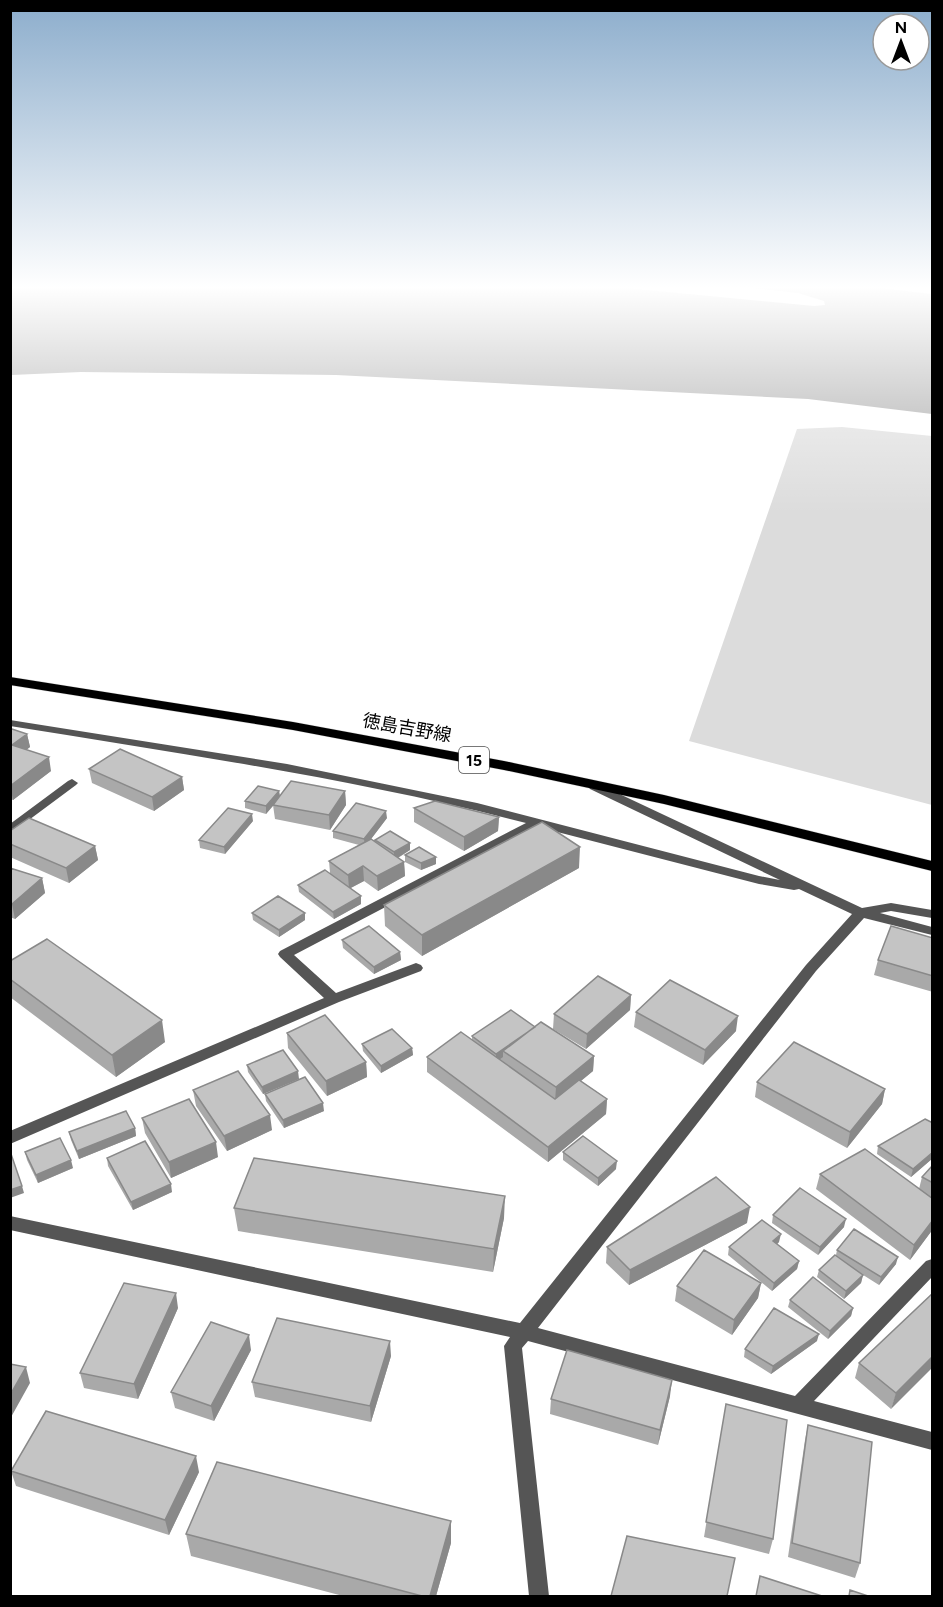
<svg xmlns="http://www.w3.org/2000/svg" width="943" height="1607" font-family="Figtree,'Noto Sans JP',sans-serif">
<style>
.green{fill:#dcdcdc}
.water{fill:#a3a3a3}
.lines{fill:none;stroke-linecap:round;stroke-linejoin:round}
.primary-casing{stroke:#dbdbdb;stroke-width:1}
.street{fill:#555;fill-rule:evenodd}
.primary{fill:#000;fill-rule:evenodd}
.wall{fill:#a9a9a9}
.shaded-wall{fill:#898989}
.building{fill:#c4c4c4;stroke:#898989;stroke-width:1.5}
.labels{text-anchor:middle;dominant-baseline:central;stroke-width:4.5;stroke-linejoin:round;paint-order:stroke}
.shield{fill:#fff;stroke:#4c4c4c;stroke-width:1.5}
.shield-label{font-size:16px;font-weight:bold;fill:#000}
.street-label{font-size:18px;fill:#000;stroke:#fff}
</style>
<rect width="100%" height="100%" fill="#fff"/>
<path class="green" d="M842,427l90,9v369l-243,-64 108,-312z"/>
<path class="water" d="M11,288h615l188,18 11,-1 -1,-4 -26,-8 -45,-5h127l52,6v120l-124,-15 -472,-24 -255,-3 -70,3z"/>
<g class="lines">
<g class="primary-casing">
<path id="primary" d="M10,677l283,45 211,39 160,34 268,66v10l-268,-67 -160,-34 -211,-40 -283,-45z"/>
</g>
<path class="street" d="M10,720l277,44 190,39 282,73 21,4 -190,-91 -2,-3 2,-3 4,-1 268,126 29,-5 41,7v8l-41,-7 -11,2 52,14v8l-68,-17 -48,53 -278,357 257,68 131,-135 6,-2v18l-118,124 118,31v18l-404,-109 -6,7 27,248h-20l-25,-250 6,-9 -500,-107v-14l510,107 286,-358 46,-51 -53,-25 -5,1 -35,-6 -221,-57 -244,128 42,38 80,-30 5,2 2,3 -2,3 -82,31 -329,142v-13l314,-133 -44,-41 -2,-3 2,-3 246,-128c-170,-44 -343,-69 -516,-97z
M72,779l6,4 -2,2 -66,49v-10l58,-43z"/>
<use href="#primary" class="primary"/>
</g>
<path class="wall" d="M10,729l17,5 3,13 -4,3 25,21 -38,29 -3,-1z
M89,769l93,8 2,13 -30,21 -62,-28z
M279,791l1,5 65,-5 1,14 -16,25 -55,-11 -2,-14 -7,9 -21,-6v-7z
M414,808l85,9 -1,14 -34,20 -50,-29z
M387,818l-16,21 4,2v-1l35,10 -12,8 6,4 1,14 -27,15 -14,-10 -14,7 11,8v8l-27,15 -35,-27 -1,-7 32,-12 -1,-12 30,-16 -26,-7v-7z
M253,821l-28,33 -25,-6 -1,-8z
M10,831l85,15 3,14 -29,23 -59,-26z
M405,855l31,2v7l-15,6 -16,-8z
M10,868l32,10 3,15 -30,26 -5,-2z
M579,868l-157,88 -37,-30 -1,-21z
M252,913l53,7 -26,17 -26,-17z
M933,938v54l-59,-17 4,-15z
M342,940l58,12 1,8 -27,14 -31,-26z
M10,961l155,81 -49,35 -106,-80z
M631,995l-1,15 -44,39 -33,-20 1,-15z
M636,1012l100,19 -33,34 -69,-38z
M535,1027l59,29 -1,15 -12,10 26,18 -1,15 -58,48 -121,-90v-15l45,-17v-4z
M287,1033l79,29 1,15 -40,19 -39,-48z
M362,1044l50,4 1,7 -32,18 -18,-22z
M247,1065l52,14 -36,15 -15,-22z
M757,1082l128,7 -3,15 -35,44 -92,-51z
M193,1090l79,40 -45,21 -31,-45z
M265,1094l59,17 -40,17 -18,-27z
M142,1118l76,39 -47,21 -26,-45z
M933,1123v35l-22,19 -34,-23 1,-8z
M135,1128l1,8 -57,23 -8,-19 -2,-8z
M25,1152l48,16 -35,15 -11,-23z
M563,1152l53,17 -18,17 -35,-26z
M107,1158l65,34 -39,18 -25,-44z
M933,1165v64l-23,31 -94,-71 4,-15 99,15 3,-12z
M234,1208l270,10 -11,54 -255,-41z
M773,1215l71,12 -26,28 -46,-32z
M747,1223l-118,62 -23,-22 1,-16z
M779,1242l-2,2 22,17 -2,8 -25,22 -44,-36 1,-8z
M837,1250l59,14 -17,21 -19,-12 3,2 -2,8 -17,16 -27,-22 2,-7 17,-15z
M761,1283l-3,15 -26,37 -57,-34 2,-15z
M933,1293l-42,116 -36,-31 4,-15z
M790,1300l63,8 -2,8 -23,23 -40,-32z
M178,1308l-40,91 -54,-11 -4,-15z
M817,1341l-46,33 -27,-17 1,-8z
M251,1350l-37,71 -39,-13 -4,-16z
M391,1356l-20,66 -116,-25 -3,-15z
M670,1396l-12,49 -108,-31 1,-15z
M726,1404l47,135 -4,15 -65,-17z
M808,1425l52,138 -5,15 -67,-21 17,-117z
M11,1471l188,1 -30,63 -153,-49z
M451,1521v22l-15,53h-93l-152,-40 -5,-22z"/>
<path class="shaded-wall" d="M27,734l3,13 -15,12 -3,-14z
M49,757l2,14 -38,29 -3,-14z
M182,777l2,13 -30,21 -2,-14z
M279,791l1,7 -14,16v-8z
M345,791l1,14 -16,25 -1,-15z
M386,811l1,7 -22,29 -1,-8z
M252,814l1,7 -28,33 -1,-7z
M499,817l-1,14 -34,20v-14z
M410,843v7l-16,10v-8z
M95,846l3,14 -29,23 -3,-15z
M580,847l-1,21 -157,88v-21z
M436,857v7l-15,6v-7z
M404,862l1,14 -27,15 -1,-15z
M363,866l1,15 -15,8 -1,-14z
M42,878l3,15 -30,26 -3,-15z
M361,896v8l-27,15 -1,-7z
M305,913v7l-26,17v-7z
M400,952l1,8 -27,14v-7z
M631,995l-1,15 -44,39 1,-15z
M738,1016l-2,15 -33,34 2,-15z
M162,1020l3,22 -49,35 -4,-22z
M535,1027l-32,24v6l-7,5v-8z
M412,1048l1,7 -32,18v-7z
M594,1056l-1,15 -38,31 1,-15z
M366,1062l1,15 -40,19 -1,-15z
M298,1071l1,8 -36,15 -1,-7z
M885,1089l-3,15 -35,44 3,-16z
M607,1099l-1,15 -58,48v-15z
M323,1103l1,8 -40,17 -1,-8z
M270,1115l2,15 -45,21 -3,-15z
M135,1128l1,8 -57,23 -2,-8z
M216,1142l2,15 -47,21 -2,-16z
M933,1152v6l-22,19 2,-8z
M71,1160l2,8 -35,15 -2,-8z
M617,1161l-1,8 -18,17v-8z
M171,1184l1,8 -39,18 -2,-8z
M22,1186l2,7 -14,5v-8z
M505,1196l-1,22 -11,54 1,-23z
M750,1207l-3,16 -118,62 1,-15z
M846,1219l-2,8 -26,28 2,-8z
M933,1220v9l-23,31 4,-15z
M781,1234l-2,8 -7,7 1,-8z
M898,1257l-2,7 -17,21 2,-8z
M799,1261l-2,8 -25,22 2,-8z
M863,1275l-2,8 -17,16 2,-8z
M761,1283l-3,15 -26,37 2,-15z
M176,1293l2,15 -40,91 -4,-15z
M853,1308l-2,8 -23,23 2,-8z
M819,1334l-2,7 -46,33 2,-8z
M249,1335l2,15 -37,71 -3,-15z
M390,1341l1,15 -20,66 -1,-16z
M933,1356v11l-42,42 5,-16z
M26,1367l4,16 -20,36v-24z
M672,1380l-2,16 -12,49 2,-15z
M196,1456l3,16 -30,63 -4,-15z
M451,1521v22l-15,53h-6z"/>
<path class="building" d="M10,729h2l15,5 -15,11 37,12 -39,29z
M120,749l62,28 -30,20 -63,-28z
M291,781l54,10 -16,24 -56,-10z
M258,786l21,5 -13,15 -21,-5z
M435,801l64,16 -35,20 -50,-29z
M356,803l30,8 -22,28 -31,-8z
M228,808l24,6 -28,33 -25,-7z
M29,818l66,28 -29,22 -56,-24v-13z
M542,822l38,25 -158,88 -38,-30z
M390,831l20,12 -16,9 -19,-12z
M371,839l33,23 -27,14 -14,-10 -15,9 -19,-14z
M419,847l17,10 -15,6 -16,-8z
M10,868l32,10 -30,26h-2z
M325,870l36,26 -28,16 -35,-27z
M278,896l27,17 -26,17 -27,-17z
M369,926l31,26 -26,15 -32,-27z
M891,926l42,12v38l-55,-16z
M47,939l115,81 -50,35 -102,-76v-18z
M598,976l33,19 -44,39 -33,-20z
M670,980l68,36 -33,34 -69,-38z
M511,1010l24,17 -39,27 -24,-18z
M325,1015l41,47 -40,19 -39,-48z
M541,1022l53,34 -38,31 -53,-36z
M392,1029l20,19 -31,18 -19,-22z
M461,1032l94,67 24,-19 28,19 -59,48 -121,-90z
M794,1042l91,47 -35,43 -93,-50z
M283,1050l15,21 -36,16 -15,-22z
M238,1071l32,44 -46,21 -31,-46z
M305,1077l18,26 -40,17 -18,-26z
M189,1099l27,43 -47,20 -27,-44z
M126,1111l9,17 -58,23 -8,-19z
M925,1119l8,4v29l-20,17 -35,-23z
M583,1136l34,25 -19,17 -35,-26z
M60,1138l11,22 -35,15 -11,-23z
M145,1141l26,43 -40,18 -24,-44z
M865,1149l68,50v21l-19,25 -94,-71z
M10,1151l12,35 -12,4z
M254,1158l251,38 -11,53 -260,-41z
M933,1165v18l-11,-6z
M716,1177l34,30 -120,63 -23,-23z
M800,1188l46,31 -26,28 -47,-32z
M762,1220l19,14 -8,7 26,20 -25,22 -45,-36z
M854,1229l44,28 -17,20 -44,-27z
M704,1250l57,33 -27,37 -57,-34z
M835,1255l28,20 -17,16 -27,-21z
M813,1277l40,31 -23,23 -40,-31z
M124,1283l52,10 -42,91 -54,-11z
M933,1293v63l-37,37 -37,-30z
M774,1308l45,26 -46,32 -28,-17z
M277,1318l113,23 -20,65 -118,-24z
M211,1322l38,13 -38,71 -40,-14z
M567,1350l105,30 -12,50 -109,-31z
M10,1364l16,3 -16,28z
M726,1404l61,16 -14,119 -67,-17z
M46,1411l150,45 -31,64 -154,-49z
M808,1425l64,17 -12,121 -68,-20z
M217,1462l234,59 -21,75h-8l-236,-62z
M627,1536l108,22 -8,38h-116z
M760,1576l62,20h-66z
M850,1590l18,6h-19z"/>
<linearGradient id="sky" x2="0" y2="1"><stop stop-color="#8cadcc"/><stop offset="0.56" stop-color="#fff"/><stop offset="1" stop-color="#fff" stop-opacity="0"/></linearGradient>
<rect width="943" height="513" fill="url(#sky)"/>
<g class="labels">
<rect class="shield" x="459" y="747" width="30" height="26" rx="4.5"/>
<g class="shield-label">
<text x="474" y="760">15</text>
</g>
<g class="street-label">
<text transform="translate(407 728) rotate(10)">徳島吉野線</text>
</g>
</g>
<rect width="943" height="1607" fill="none" stroke="#000000" stroke-width="24"/>
<g transform="translate(901 42)"><circle r="28" fill="#ffffff" stroke="#999999" stroke-width="1.5"/>
<path d="M0-4.5L10 22L0 15L-10 22Z" fill="#000000"/>
<text y="-9" font-size="16" font-weight="bold" text-anchor="middle" fill="#000000">N</text>
</g>
</svg>
